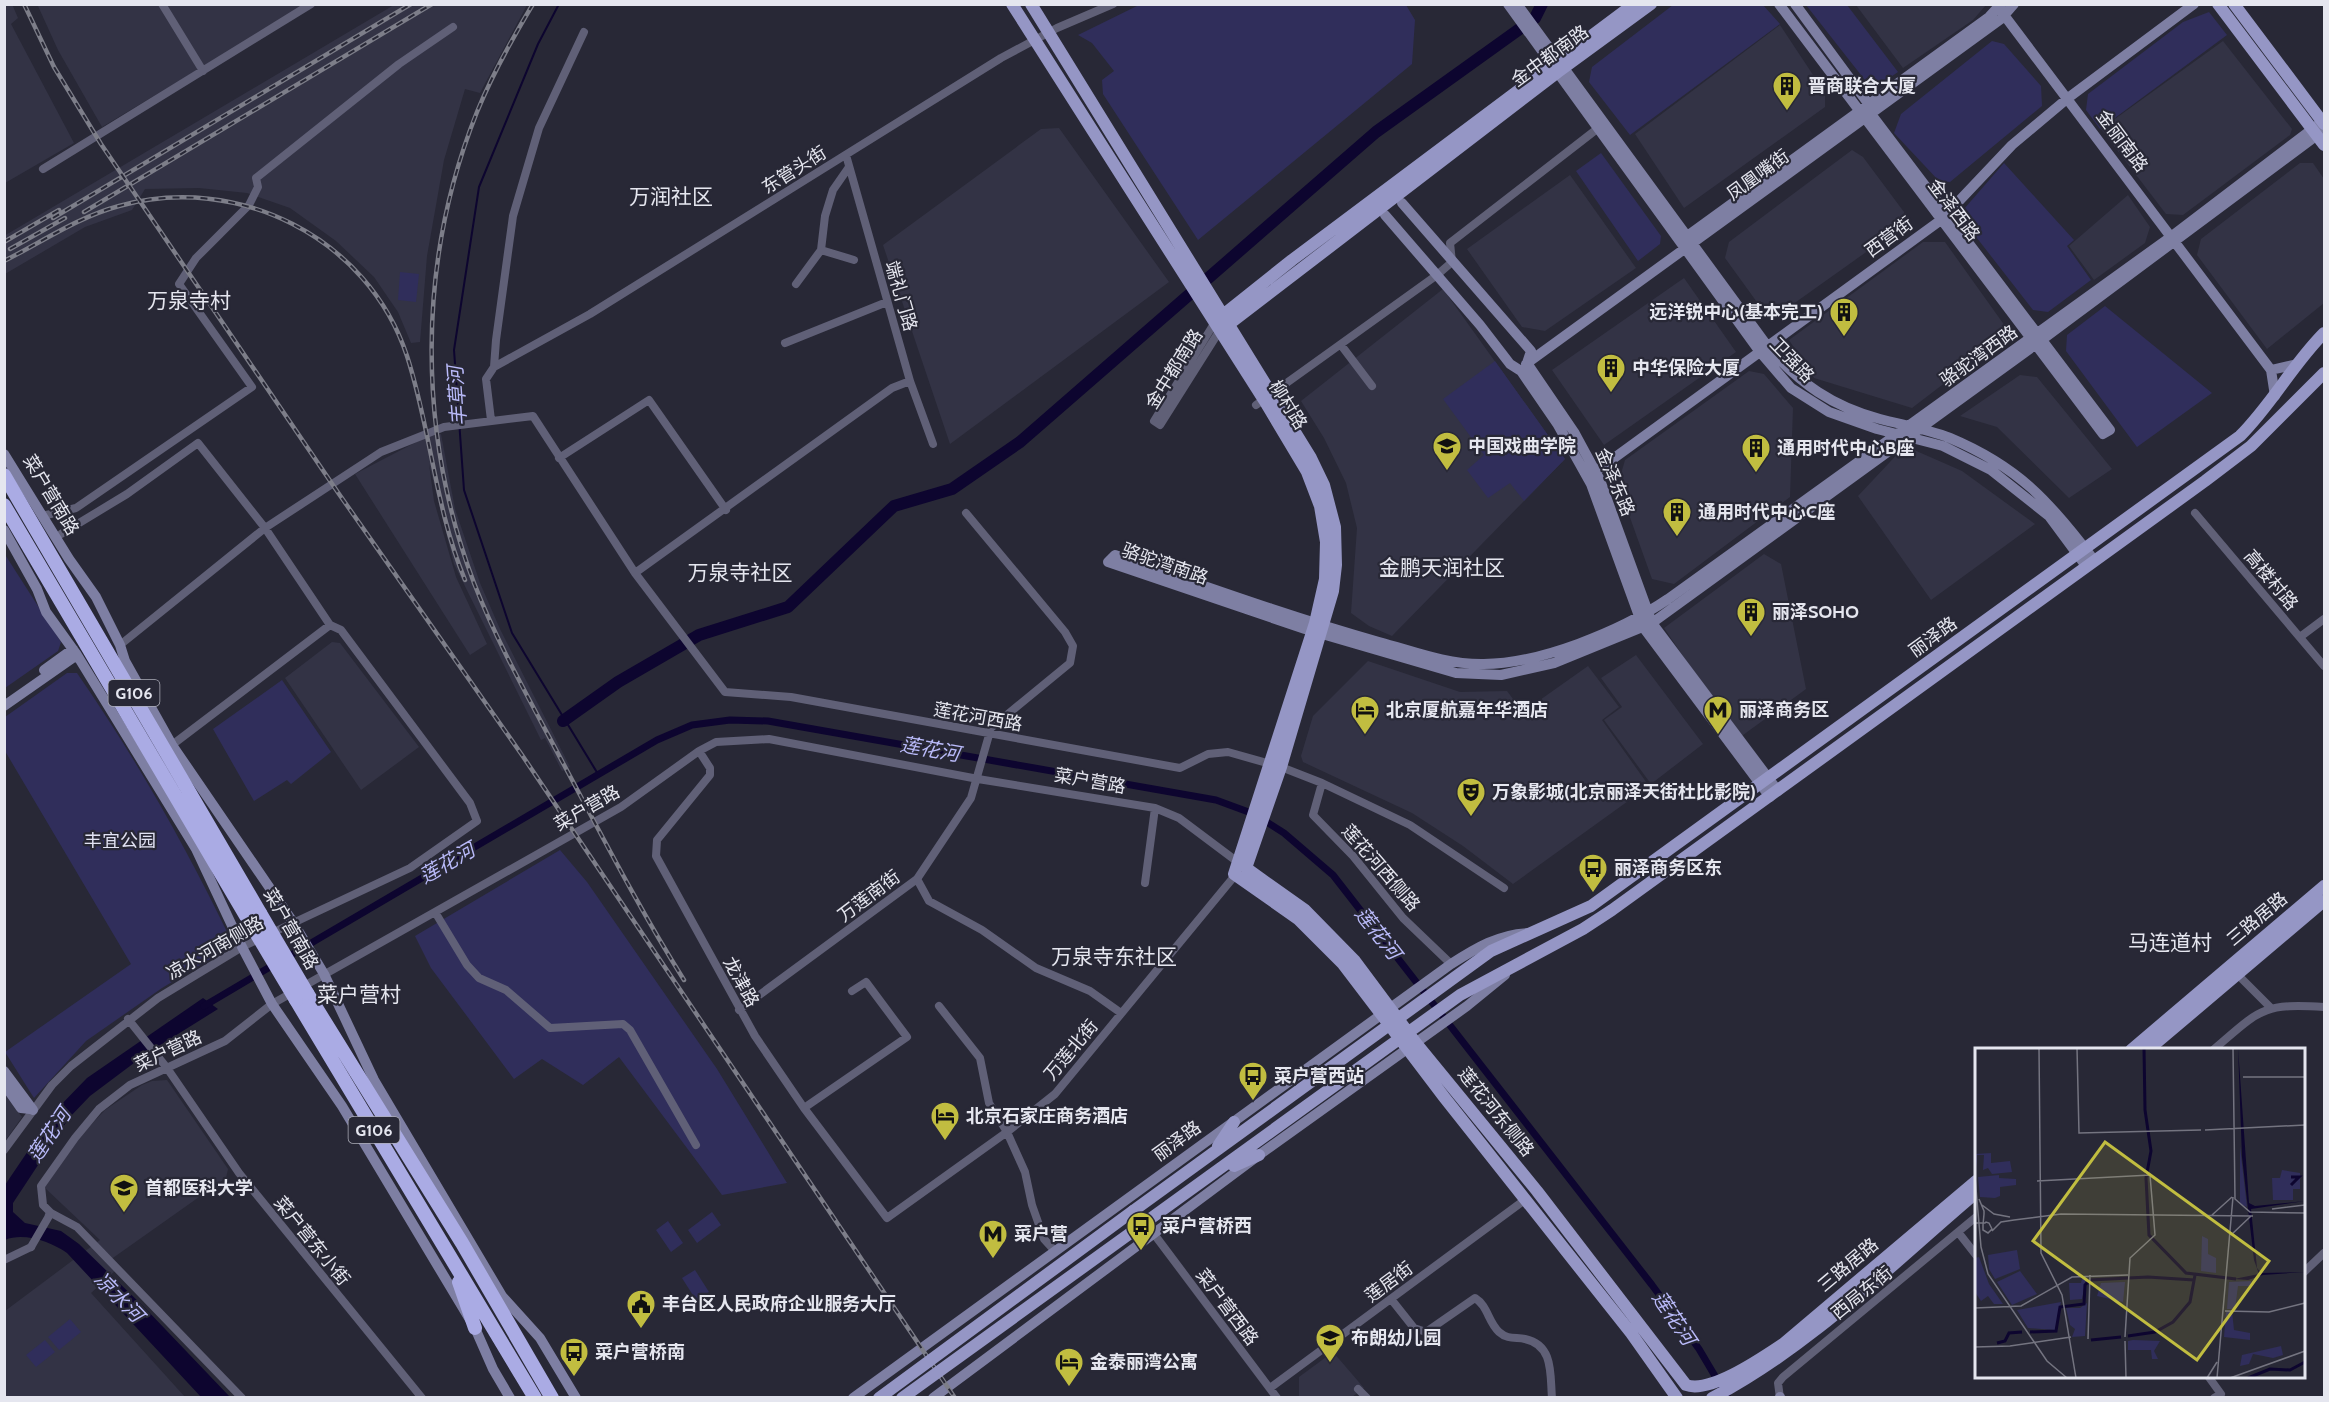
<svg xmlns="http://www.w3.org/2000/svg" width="2329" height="1402" font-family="Cabin,'Noto Sans SC',sans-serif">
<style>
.built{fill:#333345}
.green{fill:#302e5b}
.water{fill:#0d052f}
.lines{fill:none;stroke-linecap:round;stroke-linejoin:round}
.stream{stroke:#0d052f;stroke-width:2}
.canal{stroke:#0d052f;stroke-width:7}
.river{stroke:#0d052f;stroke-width:12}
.street{stroke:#606077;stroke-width:8}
.secondary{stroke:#7e7fa3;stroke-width:10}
.primary{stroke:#9596c5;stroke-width:12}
.highway{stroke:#aaabe4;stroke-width:14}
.rail-casing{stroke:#7d7e89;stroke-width:4.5}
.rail{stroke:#282836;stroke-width:2;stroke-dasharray:7;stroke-linecap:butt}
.street-bridge{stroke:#606077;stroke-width:8}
.primary-bridge{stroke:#9596c5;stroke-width:12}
.highway-bridge{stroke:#aaabe4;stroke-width:14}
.labels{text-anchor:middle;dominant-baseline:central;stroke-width:4.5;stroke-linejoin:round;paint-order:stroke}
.shield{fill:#282836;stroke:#acadb8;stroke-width:1.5}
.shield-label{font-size:16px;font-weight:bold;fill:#e5e6ef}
.street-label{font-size:18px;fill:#e5e6ef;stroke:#282836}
.poi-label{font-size:18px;font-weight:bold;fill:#e5e6ef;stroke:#282836;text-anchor:start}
.park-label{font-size:18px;fill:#e1e2f3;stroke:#282836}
.water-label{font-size:20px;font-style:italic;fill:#b9baf9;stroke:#282836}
.quarter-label{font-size:21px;fill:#e5e6ef;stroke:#282836}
.inset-river{fill:none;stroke:#0d052f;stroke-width:3}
.inset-road{fill:none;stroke:#747480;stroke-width:1.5}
.view{fill:#c1bd40;fill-opacity:0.15;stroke:#c1bd40;stroke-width:3}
.inset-edge{fill:none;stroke:#e5e6ef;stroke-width:3}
</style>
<rect width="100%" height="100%" fill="#282836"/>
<path class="built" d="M12,4l6,14 -7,6 63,119 -69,40 -1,-178z
M41,4l265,1 -204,122 -44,-77 -20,-44z
M394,5h133l-47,88 -15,-4 -21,71 -17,96 -7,86 -9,1 -13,-31 -24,-35 -38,-36 -46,-33 -43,-15 -48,-5 -54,1 -13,21 -47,17 -80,47 -1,-38z
M1856,5h130l-13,15 -70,48z
M1780,25l45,68v14l-141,101 -49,-74z
M2223,41l69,88 -2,6 -107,80 -17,-1 -65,-85z
M1059,128l110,154 -219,162 -67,-199 158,-116z
M1852,150l11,7 41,55 3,11 -125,89 -15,4 -42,-58 4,-16z
M2300,163h13l11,16v124l-57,46 -70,-94 4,-16z
M1570,175l66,93 -91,63 -23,-4 -55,-78z
M2128,195l22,32 -5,16 -51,37 -25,-34z
M1923,242h22l65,91 -98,75 -98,-30 -25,-38z
M1684,278l52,74 -132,93 -52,-75z
M1443,289l122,170 -173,177 -23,-10 -18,-13 6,-85 -11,-45 -22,-45 -23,-37z
M1749,371l15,3 29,34 -3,89 -116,87 -22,-5 -34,-95 7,-24z
M2020,375l17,2 75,92 -43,29 -72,-71 -37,-11z
M441,434l14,75 25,74 20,46 70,138 -8,4 -17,-33 -4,2 -87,-176 -25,-100 5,37 22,76 31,67 -17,11 -115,-181 69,-36z
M1905,446l57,25 73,53 -104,76 -73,-104z
M1764,554l17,10 25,125 -67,49 -75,-110z
M332,642l8,1 79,104 -58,43 -76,-112z
M1636,655l67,89 -52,40 -47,-64 18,-13 -21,-29z
M1368,661l92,31 47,-1 16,21 65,-46 31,41 -17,13 47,66 -136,98 -50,-38 -51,-33 -109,-51 -2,-6 12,-40z
M167,1080l61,89 -2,9 -116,82 6,10 -25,23 94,104 -180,1v-87l95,-71 -56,-53 4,-7 37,-49 20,-21 37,-25 10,-4z
M4,1093l18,24 -17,24h-1z
M1333,1352l31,36 -12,9 -53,1v-21z"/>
<path class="green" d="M1141,4l265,1 9,15 -3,44 -214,176 -95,-146 -1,-14 12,-9 -22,-28 -14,-8z
M1673,5h90l17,19 -150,111 -41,-53 3,-15z
M1806,5h41l51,67 -19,13 -11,-1z
M2209,12l18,23 -127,94 -14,-19 2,-16 95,-72z
M1992,41l12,3 37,42 1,20 -92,76 -11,-1 -45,-48 7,-19z
M1601,153l60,83 -1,8 -22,17 -62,-90z
M2004,163l70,77 -7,6 24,34 -43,32 -15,-2 -67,-86 -2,-15z
M400,272l19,2 -3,28 -18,-2z
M2105,306l107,87 -75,54 -71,-96 1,-16z
M1495,361l70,98 -41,42 -14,-18 -22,15 -21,-28 17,-15 -41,-56z
M4,553l57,89 -3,9 -53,37z
M67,673h10c59,85 109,174 154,267l-6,10 -63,38 -76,53 -52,57 -29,-46 126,-88 -126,-213v-34z
M282,680l49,72 -40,32 -4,-4 -33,21 -41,-72z
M560,850l27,32 130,187 70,114 -65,12 -103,-138 -36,28 -41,-26 -28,20 -83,-111 -16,-32z
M712,1212l9,13 -24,18 -9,-13z
M668,1221l15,22 -12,9 -15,-22z
M695,1270l14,22 -13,8 -14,-22z
M70,1319l11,13 -22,18 -11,-13z
M45,1340l10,12 -19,15 -10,-12z"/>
<path class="water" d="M203,998l15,11 -72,45 -56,42 -21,22 -56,85v9l12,11 36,8 18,13 66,64 85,89h-29l-134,-144c-16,-11 -43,-21 -62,-13v-55l50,-74 32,-33z"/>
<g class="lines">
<path class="stream" d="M559,4l-21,40 -59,143 -25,163 10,140 48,143 86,141"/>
<path class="canal" d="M284,959l373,-219 35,-15 38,-5 38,1 448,79 38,14 30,19 49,42 319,410 47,64 29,49
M204,1006l71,-42"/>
<path class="river" d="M563,721l55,-39 81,-47 89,-28 106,-101 58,-17 68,-47 356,-310 159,-114 7,-14"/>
<path class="street" d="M162,4l41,67
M846,155l64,226 23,63
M43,169l268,-165
M821,250l33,10
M796,284l25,-34 4,-34 8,-26 16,-23
M1215,322l-61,99 6,4 60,-95
M785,343l102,-41
M1341,345l31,41
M494,367l96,-53 411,-256 56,-30 56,-24
M1256,405l181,-130 15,-13 -2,-19 147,-114
M491,420l-5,-41 8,-12 2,-27 17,-124 26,-88 45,-96
M559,458l90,-58 77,110
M2195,513l129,153
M42,516l34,-8 176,-121 -73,-103 17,-26 53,-53 9,-18 -2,-9 143,-114 54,-37
M635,573l257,-185 18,-7
M2300,637l24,-18
M120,645l145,-117 116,-76 63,-25 89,-11 102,157 90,119 66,5 389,71 28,-14 20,-2 53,15 41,16 88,42 94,63
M172,745l158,-120
M699,751l11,17v7l-53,65 -1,16 99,180 49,72 83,110 120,-86 48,-38 182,-221
M1322,783l-9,32 40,41 50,62 48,46
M917,879l12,22 53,29 54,38 54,23 31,22
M1145,883l10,-75
M435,912l32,53 12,13 27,12 44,38 73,-4 7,6 66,115
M2237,974l33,33
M939,1006l41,52 9,45 18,29 18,40 7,33 12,34 10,11
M739,1010l178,-131 54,-81 20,-70 79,-65 3,-17 -8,-14 -99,-119
M128,1019l39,49 72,105 183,225
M2213,1050c47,-40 48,-47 111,-43
M804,1108l103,-71 -41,-55 -14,9
M4,1150l48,-65 19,-19 87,-68 84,-51 168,-79 67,-47 -7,-18 -129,-173 -11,-5 -65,-97 -67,-85 -71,51 -66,40
M51,1213l-8,-8 -2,-19 34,-48 24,-29 31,-24 95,-44 47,-37 349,-197 78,-56 17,-9 53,-3 209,40 177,29 24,10 60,45
M49,1215l2,-2 26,14 165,171
M1958,1232l18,23
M1154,1234l123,164
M4,1260l27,-13
M2304,1272l20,-19
M1391,1299l23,29 12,4 49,-34c13,8 13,24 24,34 9,8 17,5 26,7 29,6 25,36 27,59
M2208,1376l13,18 -7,4
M1270,1388l256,-189
M1358,1389l9,9
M1780,1398l-2,-15 5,-6 193,-160"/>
<path class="secondary" d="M1508,4l252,348 31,36 38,24 48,17 66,17 48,24 58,46 37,50
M1517,4l251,343c31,36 65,60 112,72 23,6 48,10 70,19 69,29 100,64 144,122
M1779,4l324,430 7,-4 -239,-316 -1,-8 -75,-102
M2001,11l270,359 4,26
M2319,124l-147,112 -504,363c-47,32 -130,66 -187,65 -36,0 -68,-13 -102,-22 -89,-25 -177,-57 -264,-87l-7,7 197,67 151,44 45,2 53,-12 98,-40 383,-278 289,-215
M1402,203l129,148 -4,12 47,69 26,48 52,143 126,168
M1385,215l95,110 30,39 11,7 37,54 33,59 52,143 127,170
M1683,239l306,-222 12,-13
M1526,364l475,-345 13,-15
M2271,370l26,-6
M4,454l65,105 27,38 24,48 5,16 47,84 121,177 31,52 50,106 128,216 38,42 36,60
M1588,477l353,-257 71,-75 56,-47 126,-94
M4,530l33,59 9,23 31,43 119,194 46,98 30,57 70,102 133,222 18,41 17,29
M44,670l29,-21
M4,706l73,-51
M4,1071l29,39
M4,1084l17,24 9,1
M853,1398l598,-434c25,-16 48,-30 78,-31
M933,1398l326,-243 208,-149 38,-31
M1780,1398v-1"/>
<path class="primary" d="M1012,4l252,396 43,72 13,34 6,36 -1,37 -10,44 -81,251 64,45 45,45 101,133 187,236 46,65
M1031,4l280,454 13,27 11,42 1,38 -3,26 -52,176 -35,101 59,42 50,51 61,82 121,148 149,194c24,9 76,-27 97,-41l193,-163
M2218,4l106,141
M2234,4l90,120
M1218,319l74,-59 342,-256
M1224,328l334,-256 93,-68
M2131,1050l193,-164
M2148,1050l176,-149
M1218,1146l16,-24
M1234,1166l25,-11
M1133,1211l358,-260 100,-45 649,-470c32,-32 53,-72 84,-103
M1143,1224l317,-229 123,-66 29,-19 593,-429 46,-35 73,-73
M1712,1398c99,-52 180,-134 264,-205"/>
<path class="highway" d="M4,475l256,438
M4,505l245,416
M307,993l155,250 90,155
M296,1000l239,398
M459,1282l16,46"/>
<g class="rail-casing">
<path id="rail" d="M24,4l30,63 47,77 238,350 183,261 433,643
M533,4c-21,35 -41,71 -56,108 -60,150 -60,320 -3,471 24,62 58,121 89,180 39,73 77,147 121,217
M84,212l348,-208
M53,218l358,-214
M4,242l55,-32
M10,249l55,-31
M4,261c38,-19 74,-44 115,-55 118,-33 249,31 288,150 24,74 28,152 58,224"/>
</g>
<use href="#rail" class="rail"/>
<path class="street-bridge" d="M31,1247l18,-31"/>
<path class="primary-bridge" d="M879,1398l254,-187
M902,1398l241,-174"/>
<path class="highway-bridge" d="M260,913l47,80
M249,921l47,79"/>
</g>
<defs>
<g id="building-pin" transform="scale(1.5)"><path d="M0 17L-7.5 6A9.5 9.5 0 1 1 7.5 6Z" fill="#c1bd40" stroke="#282836"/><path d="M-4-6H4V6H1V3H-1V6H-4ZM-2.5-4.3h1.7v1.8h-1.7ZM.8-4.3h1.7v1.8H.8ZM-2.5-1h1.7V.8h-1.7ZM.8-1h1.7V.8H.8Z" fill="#111"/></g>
<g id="university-pin" transform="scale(1.5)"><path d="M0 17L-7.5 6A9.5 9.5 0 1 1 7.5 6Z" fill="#c1bd40" stroke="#282836"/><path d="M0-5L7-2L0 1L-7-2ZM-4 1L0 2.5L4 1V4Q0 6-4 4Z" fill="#111"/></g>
<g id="hotel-pin" transform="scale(1.5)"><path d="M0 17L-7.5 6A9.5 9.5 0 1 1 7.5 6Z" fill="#c1bd40" stroke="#282836"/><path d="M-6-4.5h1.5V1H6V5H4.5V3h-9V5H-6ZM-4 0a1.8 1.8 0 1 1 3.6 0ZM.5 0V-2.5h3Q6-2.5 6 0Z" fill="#111"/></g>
<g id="metro-pin" transform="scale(1.5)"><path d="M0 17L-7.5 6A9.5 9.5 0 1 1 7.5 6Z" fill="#c1bd40" stroke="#282836"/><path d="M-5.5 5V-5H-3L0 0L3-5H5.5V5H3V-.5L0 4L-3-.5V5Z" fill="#111"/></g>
<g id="theatre-pin" transform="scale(1.5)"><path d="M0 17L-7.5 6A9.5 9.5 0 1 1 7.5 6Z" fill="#c1bd40" stroke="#282836"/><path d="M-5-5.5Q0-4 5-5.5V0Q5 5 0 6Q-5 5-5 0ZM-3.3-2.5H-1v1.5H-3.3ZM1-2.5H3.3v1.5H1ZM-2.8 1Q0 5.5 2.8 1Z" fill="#111"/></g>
<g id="bus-pin" transform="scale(1.5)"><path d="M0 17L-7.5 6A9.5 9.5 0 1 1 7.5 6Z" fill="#c1bd40" stroke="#282836"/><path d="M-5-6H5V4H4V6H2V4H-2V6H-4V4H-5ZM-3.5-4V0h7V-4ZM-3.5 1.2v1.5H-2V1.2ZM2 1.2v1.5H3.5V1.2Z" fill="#111"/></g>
<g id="civic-pin" transform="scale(1.5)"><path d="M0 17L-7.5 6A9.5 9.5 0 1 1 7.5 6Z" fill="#c1bd40" stroke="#282836"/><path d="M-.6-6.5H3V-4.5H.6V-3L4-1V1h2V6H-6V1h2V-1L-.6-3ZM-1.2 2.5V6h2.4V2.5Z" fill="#111"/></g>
<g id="school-pin" transform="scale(1.5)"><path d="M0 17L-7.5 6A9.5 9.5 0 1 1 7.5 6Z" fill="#c1bd40" stroke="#282836"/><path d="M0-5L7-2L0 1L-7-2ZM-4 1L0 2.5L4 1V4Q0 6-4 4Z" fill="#111"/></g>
</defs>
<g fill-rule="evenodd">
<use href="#building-pin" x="1787" y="86"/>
<use href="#building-pin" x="1844" y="312"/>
<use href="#building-pin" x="1611" y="368"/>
<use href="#university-pin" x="1447" y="446"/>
<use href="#building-pin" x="1756" y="448"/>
<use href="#building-pin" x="1677" y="512"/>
<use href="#building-pin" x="1751" y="612"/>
<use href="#hotel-pin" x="1365" y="710"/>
<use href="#metro-pin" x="1718" y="710"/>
<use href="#theatre-pin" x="1471" y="792"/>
<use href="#bus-pin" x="1593" y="868"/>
<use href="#bus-pin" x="1253" y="1076"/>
<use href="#hotel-pin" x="945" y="1116"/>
<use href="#university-pin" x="124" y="1188"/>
<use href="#bus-pin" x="1141" y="1226"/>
<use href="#metro-pin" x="993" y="1234"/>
<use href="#civic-pin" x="641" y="1304"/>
<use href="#school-pin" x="1330" y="1338"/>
<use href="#bus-pin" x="574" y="1352"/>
<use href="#hotel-pin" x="1069" y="1362"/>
</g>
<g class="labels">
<g class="shield">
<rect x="108.5" y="680" width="51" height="26" rx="4.5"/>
<rect x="348.5" y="1117" width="51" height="26" rx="4.5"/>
</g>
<g class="shield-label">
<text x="134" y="693">G106</text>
<text x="374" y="1130">G106</text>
</g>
<g class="street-label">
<text transform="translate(1550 56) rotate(-36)">金中都南路</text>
<text transform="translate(2122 141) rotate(53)">金丽南路</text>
<text transform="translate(794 170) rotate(-32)">东管头街</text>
<text transform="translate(1758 175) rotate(-36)">凤凰嘴街</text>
<text transform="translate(1954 210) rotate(53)">金泽西路</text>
<text transform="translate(1889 237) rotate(-36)">西营街</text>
<text transform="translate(901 296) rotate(74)">端礼门路</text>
<text transform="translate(1979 356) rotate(-36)">骆驼湾西路</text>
<text transform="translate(1792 360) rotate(46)">卫强路</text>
<text transform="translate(1174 369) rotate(-58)">金中都南路</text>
<text transform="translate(1288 405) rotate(58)">柳村路</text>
<text transform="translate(1615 482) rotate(67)">金泽东路</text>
<text transform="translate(51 495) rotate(59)">菜户营南路</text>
<text transform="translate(1165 564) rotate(19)">骆驼湾南路</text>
<text transform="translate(2271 580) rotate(50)">高楼村路</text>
<text transform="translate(1933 637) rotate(-36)">丽泽路</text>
<text transform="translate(978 717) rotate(10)">莲花河西路</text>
<text transform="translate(1090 781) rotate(10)">菜户营路</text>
<text transform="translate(587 808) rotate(-30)">菜户营路</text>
<text transform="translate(1381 868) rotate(49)">莲花河西侧路</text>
<text transform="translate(869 896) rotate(-37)">万莲南街</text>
<text transform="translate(2257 919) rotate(-40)">三路居路</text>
<text transform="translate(291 929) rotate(60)">菜户营南路</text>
<text transform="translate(215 948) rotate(-30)">凉水河南侧路</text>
<text transform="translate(741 982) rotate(61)">龙津路</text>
<text transform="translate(1071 1050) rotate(-50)">万莲北街</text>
<text transform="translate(168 1051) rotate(-25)">菜户营路</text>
<text transform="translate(1496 1112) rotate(51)">莲花河东侧路</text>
<text transform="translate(1177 1141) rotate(-36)">丽泽路</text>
<text transform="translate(312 1241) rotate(51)">菜户营东小街</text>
<text transform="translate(1848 1265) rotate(-40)">三路居路</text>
<text transform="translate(1389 1282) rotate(-37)">莲居街</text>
<text transform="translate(1862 1293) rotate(-39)">西局东街</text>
<text transform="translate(1227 1307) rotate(53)">菜户营西路</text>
</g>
<g class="poi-label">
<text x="1808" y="86">晋商联合大厦</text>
<text x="1823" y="312" text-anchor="end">远洋锐中心(基本完工)</text>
<text x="1632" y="368">中华保险大厦</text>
<text x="1468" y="446">中国戏曲学院</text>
<text x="1777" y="448">通用时代中心B座</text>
<text x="1698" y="512">通用时代中心C座</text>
<text x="1772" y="612">丽泽SOHO</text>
<text x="1386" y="710">北京厦航嘉年华酒店</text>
<text x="1739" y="710">丽泽商务区</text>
<text x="1492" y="792">万象影城(北京丽泽天街杜比影院)</text>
<text x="1614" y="868">丽泽商务区东</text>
<text x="1274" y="1076">菜户营西站</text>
<text x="966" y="1116">北京石家庄商务酒店</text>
<text x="145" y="1188">首都医科大学</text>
<text x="1162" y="1226">菜户营桥西</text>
<text x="1014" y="1234">菜户营</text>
<text x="662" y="1304">丰台区人民政府企业服务大厅</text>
<text x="1351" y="1338">布朗幼儿园</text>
<text x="595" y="1352">菜户营桥南</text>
<text x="1090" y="1362">金泰丽湾公寓</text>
</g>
<g class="park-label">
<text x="120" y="841">丰宜公园</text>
</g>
<g class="water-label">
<text transform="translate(457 396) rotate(-94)">丰草河</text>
<text transform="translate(930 749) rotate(10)">莲花河</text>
<text transform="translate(447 863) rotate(-30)">莲花河</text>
<text transform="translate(1378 933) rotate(52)">莲花河</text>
<text transform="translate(49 1135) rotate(-56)">莲花河</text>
<text transform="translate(119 1297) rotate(46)">凉水河</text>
<text transform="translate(1674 1318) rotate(56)">莲花河</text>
</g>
<g class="quarter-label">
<text x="671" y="196">万润社区</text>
<text x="189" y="300">万泉寺村</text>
<text x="1442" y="567">金鹏天润社区</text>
<text x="740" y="572">万泉寺社区</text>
<text x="2170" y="942">马连道村</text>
<text x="1114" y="956">万泉寺东社区</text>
<text x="359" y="994">菜户营村</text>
</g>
</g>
<g transform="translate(1975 1048)">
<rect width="330" height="330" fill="#282836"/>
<path d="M265,98l7,61 -7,-3zM16,105v10l19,-2 2,11 -20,2 -4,-6 -5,2 1,-15h-7v12l-2,-13zM307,122l18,3v16h-7v11h-20l-1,-22h8zM24,127v3l17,1v6l-16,2v9l-5,2 -15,-1 -2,-20zM227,188l6,3v15l8,4v15l-15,-2zM42,202l3,19 -25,10 -6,-10 -1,-14zM4,209l10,27 14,20h-9l-6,-8 -7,5 -6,-9v-34zM45,223l17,23 -25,11 -15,-23zM107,231h4l-4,20 -12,1 -1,-17h12zM276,233v5h-13l-3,23h-8l2,-27zM150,234l-2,20 -26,-6 4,-13zM86,254l-6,28 -27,-2 -11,-18zM112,255l-2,33 -13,1 3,-8 -5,-4 -4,-17h14zM257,263l2,19 16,3v7l-26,-3 2,-25zM158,292l27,1 -6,10 4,8h-6l-1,-9h-23v-9zM306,298l2,9 -10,3 -20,-4 -4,10 -9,2 2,-11z" fill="#302e5b"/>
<path d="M263,0l11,155 6,3 50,-5 -54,8 6,59 4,5 44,-1 -42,3 -15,5 -14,-1 25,-5 -5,-14 -12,-103z" fill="#0d052f"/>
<path class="inset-river" d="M169,0l1,62 6,41 -5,27 3,57 37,38 50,6M316,129h8l-8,8M55,284l26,-1 4,-24 24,-3 1,-19 5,-5 58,-3 46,3M153,288l27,-4 18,-10 17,-20 5,-27M116,292l30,-3M22,295l8,-2 4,-8 13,-1M273,330l22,-9 20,1 15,-8"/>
<path class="inset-road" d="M64,0l2,205 21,42 14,83M102,0l2,85 122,-3M258,0l2,151 15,13 55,1M268,29h62M230,82l100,-5M0,129l6,70 7,27 59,87 20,17M62,133l113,-6 5,60 -25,23 -5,79M7,157l12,9 16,3M297,161l33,-4M237,167l20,-18M39,172l47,-6 192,2M0,175h10l1,-1 3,1 3,6 -4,4 -5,-3v-5l1,-11v-3l-5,-12M17,183l9,-9 13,-2M256,187l20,-19M0,260l46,-2 51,-29 56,-2M250,263l44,1 36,-9M113,291l2,-64M150,293l1,37M0,299l35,-1 61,-9M232,330l10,-16M242,330l16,-181M255,330l75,-27"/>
<path class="view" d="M130,94l164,119 -72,99 -164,-119z"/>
<rect width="330" height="330" class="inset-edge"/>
</g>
<rect width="2329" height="1402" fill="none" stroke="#e5e6ef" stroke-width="12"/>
</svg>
